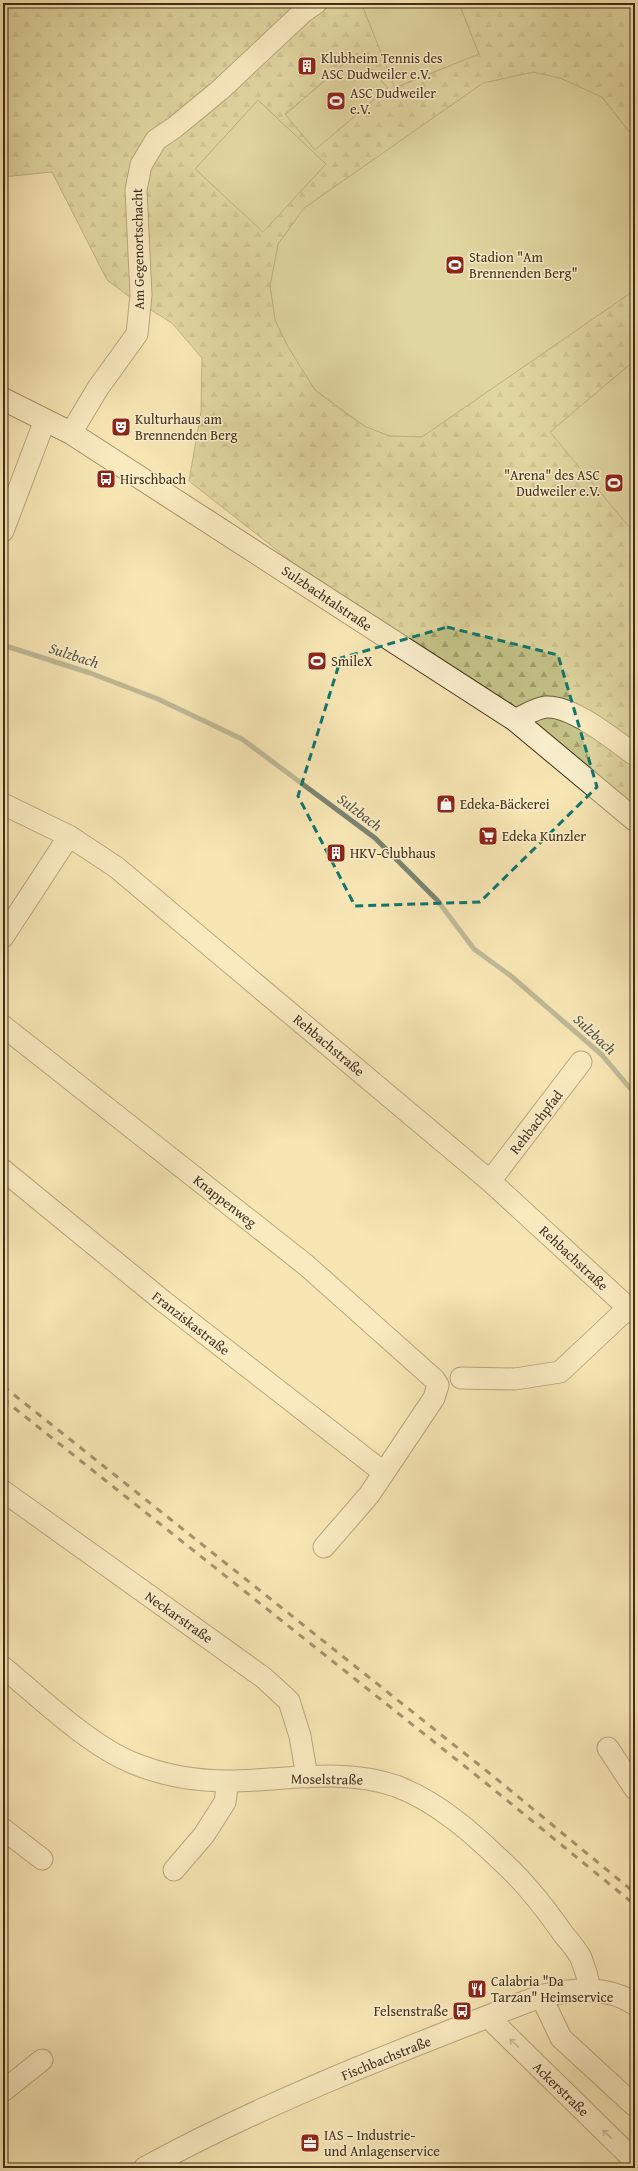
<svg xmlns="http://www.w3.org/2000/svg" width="638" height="2171" font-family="'Gentium Book Plus',serif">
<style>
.green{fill:#c4c388;stroke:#84784e}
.forest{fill:url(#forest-firs);stroke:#84784e;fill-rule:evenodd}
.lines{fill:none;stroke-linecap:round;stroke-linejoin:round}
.stream{stroke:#7a8473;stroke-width:5}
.minor-casing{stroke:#705b3c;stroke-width:23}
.tertiary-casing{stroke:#705b3c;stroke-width:24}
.secondary-casing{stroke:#432d14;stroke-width:24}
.minor{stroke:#faefce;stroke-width:21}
.tertiary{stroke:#faefce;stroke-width:22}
.secondary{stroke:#faefce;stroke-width:22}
.rail{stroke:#432d14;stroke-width:3;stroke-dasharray:7 7;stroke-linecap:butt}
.oneway{stroke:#9e8e71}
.marked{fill:none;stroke:#0f766e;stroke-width:3;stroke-dasharray:8 5;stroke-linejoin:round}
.labels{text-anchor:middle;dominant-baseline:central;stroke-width:3;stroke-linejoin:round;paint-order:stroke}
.poi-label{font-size:14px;fill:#432d14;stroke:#faefce;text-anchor:start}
.street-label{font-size:14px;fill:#432d14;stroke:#faefce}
.water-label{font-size:15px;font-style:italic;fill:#5a513c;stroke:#faefce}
</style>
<defs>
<pattern id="forest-firs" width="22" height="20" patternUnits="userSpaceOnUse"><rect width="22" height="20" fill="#c4c388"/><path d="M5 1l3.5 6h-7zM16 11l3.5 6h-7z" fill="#a19f6e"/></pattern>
</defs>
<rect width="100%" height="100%" fill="#f7e6b4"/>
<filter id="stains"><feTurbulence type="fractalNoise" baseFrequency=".005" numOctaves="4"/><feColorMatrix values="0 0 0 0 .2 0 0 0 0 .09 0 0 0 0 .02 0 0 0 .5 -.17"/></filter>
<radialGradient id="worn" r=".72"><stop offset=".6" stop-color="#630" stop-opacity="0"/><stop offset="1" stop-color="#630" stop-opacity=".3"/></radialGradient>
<path class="green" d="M367,3h92l20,51 -85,34 -32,-83z
M357,53l31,35 -73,62 -30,-35z
M533,72l27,6 42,19 33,42v151l-213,147 -32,-1 -24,-9 -51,-37 -27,-43 -13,-27 -5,-34 8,-42 26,-36 179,-125z
M258,100l68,64 -63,69 -68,-64z
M635,360v174l-86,-102z"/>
<path class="forest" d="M3,3h364l-5,2 33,83 84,-34 -20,-51h176v136l-33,-42 -42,-19 -27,-6 -50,11 -179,125 -26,36 -8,42 5,34 13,27 27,43 26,20 25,17 24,9 32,1 213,-147v70l-85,72 85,102v274l-334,-239 -112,-88 12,-69 1,-54 -30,-35 -45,-28 -20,-15 -55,-108 -49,5zM357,53l31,35 -73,62 -30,-36zM258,100l68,64 -63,68 -68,-63z"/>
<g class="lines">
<path class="stream" d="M3,645l87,28 68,26 84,40 133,99 62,62 37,49 37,27 91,79 33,39"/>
<g class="minor-casing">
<path id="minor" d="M71,433l27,-45 39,-54 4,-39 -5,-105 5,-25 15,-25 19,-13 45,-37 83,-78 13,-9
M3,531l42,-111
M515,720c9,-4 20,-12 31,-13 26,-2 68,33 89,48
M3,804l66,32 47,31 374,314 145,133
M3,937l66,-101
M3,1026l303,239 128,114 4,6 -4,13 -65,97 -45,52
M3,1170l160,131 220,171
M490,1181l91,-119
M461,1378l54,1 45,-7 68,-64
M3,1491l261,187 25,23 11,35 7,41
M3,1667c36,30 87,79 130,96 29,12 64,18 95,18 56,0 114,-14 168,5 45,17 82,52 116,85 19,19 36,41 52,64 6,7 13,15 17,23 4,10 7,20 9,31
M608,1748l27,41
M3,1829l39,30
M174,1870l30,-35 21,-33 3,-21
M541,1996l20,42 74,68
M488,2017l147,144
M3,2091l39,-31"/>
</g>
<g class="tertiary-casing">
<path id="tertiary" d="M145,2168c124,-68 264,-121 396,-172 32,-7 65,-11 94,8"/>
</g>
<g class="secondary-casing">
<path id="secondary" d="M3,399l68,34 444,287 120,100"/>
</g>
<use href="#minor" class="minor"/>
<use href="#tertiary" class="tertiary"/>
<use href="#secondary" class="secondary"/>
<path class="rail" d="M3,1386l490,390 142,117
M3,1399l484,385 148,121"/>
</g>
<defs><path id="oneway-shaft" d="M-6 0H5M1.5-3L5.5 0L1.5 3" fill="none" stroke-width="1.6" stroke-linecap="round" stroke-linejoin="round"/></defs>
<g class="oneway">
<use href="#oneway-shaft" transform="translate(514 2043) rotate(-136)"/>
<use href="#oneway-shaft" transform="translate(607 2134) rotate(-136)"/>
</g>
<path d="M0 0H638V2171H0ZM447,627l111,28 39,132 -117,115 -125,4 -57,-110 43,-138z" fill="#f7e6b4" fill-opacity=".55" fill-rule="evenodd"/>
<path class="marked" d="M447,627l111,28 39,132 -117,115 -125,4 -57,-110 43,-138z"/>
<defs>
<g id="building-square" transform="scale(1)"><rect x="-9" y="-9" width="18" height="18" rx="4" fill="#8f2418" stroke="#faefce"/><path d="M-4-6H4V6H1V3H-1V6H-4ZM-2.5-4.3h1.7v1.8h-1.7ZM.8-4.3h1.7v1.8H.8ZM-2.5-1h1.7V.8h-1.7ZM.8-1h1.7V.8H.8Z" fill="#fff"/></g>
<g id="stadium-square" transform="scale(1)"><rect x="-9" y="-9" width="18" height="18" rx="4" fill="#8f2418" stroke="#faefce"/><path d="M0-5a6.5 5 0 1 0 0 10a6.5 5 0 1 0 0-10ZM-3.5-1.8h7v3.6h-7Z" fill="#fff"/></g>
<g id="theatre-square" transform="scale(1)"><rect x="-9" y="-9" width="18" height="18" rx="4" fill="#8f2418" stroke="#faefce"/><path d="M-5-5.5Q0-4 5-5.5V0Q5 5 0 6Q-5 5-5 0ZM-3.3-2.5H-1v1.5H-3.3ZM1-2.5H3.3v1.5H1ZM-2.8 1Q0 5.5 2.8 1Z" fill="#fff"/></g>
<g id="bus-square" transform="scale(1)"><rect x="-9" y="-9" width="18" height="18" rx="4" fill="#8f2418" stroke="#faefce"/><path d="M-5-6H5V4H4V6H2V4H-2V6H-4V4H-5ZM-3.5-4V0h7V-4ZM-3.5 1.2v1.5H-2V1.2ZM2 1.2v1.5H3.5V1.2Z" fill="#fff"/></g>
<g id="shop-square" transform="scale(1)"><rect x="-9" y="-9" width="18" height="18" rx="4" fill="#8f2418" stroke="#faefce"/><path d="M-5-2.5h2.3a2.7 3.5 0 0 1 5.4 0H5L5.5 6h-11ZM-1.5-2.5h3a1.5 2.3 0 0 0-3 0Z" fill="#fff"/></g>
<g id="supermarket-square" transform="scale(1)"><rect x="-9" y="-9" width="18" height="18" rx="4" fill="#8f2418" stroke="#faefce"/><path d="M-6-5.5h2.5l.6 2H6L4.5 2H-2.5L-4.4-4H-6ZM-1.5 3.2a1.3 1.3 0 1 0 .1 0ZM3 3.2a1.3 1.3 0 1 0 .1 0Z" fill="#fff"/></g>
<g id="restaurant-square" transform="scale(1)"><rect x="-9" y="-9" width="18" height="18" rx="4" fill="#8f2418" stroke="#faefce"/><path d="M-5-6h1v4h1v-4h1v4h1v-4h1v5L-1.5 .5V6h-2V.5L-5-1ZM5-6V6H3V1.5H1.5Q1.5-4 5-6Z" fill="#fff"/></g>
<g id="office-square" transform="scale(1)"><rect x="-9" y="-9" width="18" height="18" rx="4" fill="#8f2418" stroke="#faefce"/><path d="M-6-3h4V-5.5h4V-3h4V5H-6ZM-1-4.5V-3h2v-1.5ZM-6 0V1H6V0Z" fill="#fff"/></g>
</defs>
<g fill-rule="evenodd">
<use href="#building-square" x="307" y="66"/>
<use href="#stadium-square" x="336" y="101"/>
<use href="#stadium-square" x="455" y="265"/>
<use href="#theatre-square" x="121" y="427"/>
<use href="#bus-square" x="106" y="479"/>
<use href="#stadium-square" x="614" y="483"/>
<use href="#stadium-square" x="317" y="661"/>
<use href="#shop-square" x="446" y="804"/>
<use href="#supermarket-square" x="488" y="836"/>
<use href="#building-square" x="336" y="853"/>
<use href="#restaurant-square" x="477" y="1989"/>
<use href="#bus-square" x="462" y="2011"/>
<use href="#office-square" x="310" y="2143"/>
</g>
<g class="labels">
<g class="poi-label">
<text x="321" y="58">Klubheim Tennis des<tspan x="321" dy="16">ASC Dudweiler e.V.</tspan></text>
<text x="350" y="93">ASC Dudweiler<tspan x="350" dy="16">e.V.</tspan></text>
<text x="469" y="257">Stadion "Am<tspan x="469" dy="16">Brennenden Berg"</tspan></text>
<text x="135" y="419">Kulturhaus am<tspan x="135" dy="16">Brennenden Berg</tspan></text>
<text x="600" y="475" text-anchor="end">"Arena" des ASC<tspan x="600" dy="16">Dudweiler e.V.</tspan></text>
<text x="120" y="479">Hirschbach</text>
<text x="331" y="661">SmileX</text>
<text x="460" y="804">Edeka-Bäckerei</text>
<text x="502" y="836">Edeka Kunzler</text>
<text x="350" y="853">HKV-Clubhaus</text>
<text x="491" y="1981">Calabria "Da<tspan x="491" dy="16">Tarzan" Heimservice</tspan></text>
<text x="448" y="2011" text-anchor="end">Felsenstraße</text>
<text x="324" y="2135">IAS – Industrie-<tspan x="324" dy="16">und Anlagenservice</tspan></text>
</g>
<g class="street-label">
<text transform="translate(138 249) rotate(-91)">Am Gegenortschacht</text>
<text transform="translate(327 598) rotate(34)">Sulzbachtalstraße</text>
<text transform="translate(329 1045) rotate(40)">Rehbachstraße</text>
<text transform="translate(536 1122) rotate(-52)">Rehbachpfad</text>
<text transform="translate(225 1201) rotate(38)">Knappenweg</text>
<text transform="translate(574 1258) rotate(43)">Rehbachstraße</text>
<text transform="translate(191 1323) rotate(38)">Franziskastraße</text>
<text transform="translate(179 1617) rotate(35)">Neckarstraße</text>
<text transform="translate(327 1779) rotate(1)">Moselstraße</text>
<text transform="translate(386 2058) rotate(-22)">Fischbachstraße</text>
<text transform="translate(561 2089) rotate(44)">Ackerstraße</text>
</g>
<g class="water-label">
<text transform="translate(74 655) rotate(18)">Sulzbach</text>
<text transform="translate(360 812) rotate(37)">Sulzbach</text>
<text transform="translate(595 1034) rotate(43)">Sulzbach</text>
</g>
</g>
<rect width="638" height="2171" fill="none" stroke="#f7e6b4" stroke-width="16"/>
<rect x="4" y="4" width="630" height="2163" fill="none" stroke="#432d14" stroke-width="2"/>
<rect x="8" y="8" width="622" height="2155" fill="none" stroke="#432d14"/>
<rect width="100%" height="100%" filter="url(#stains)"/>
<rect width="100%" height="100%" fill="url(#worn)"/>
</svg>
